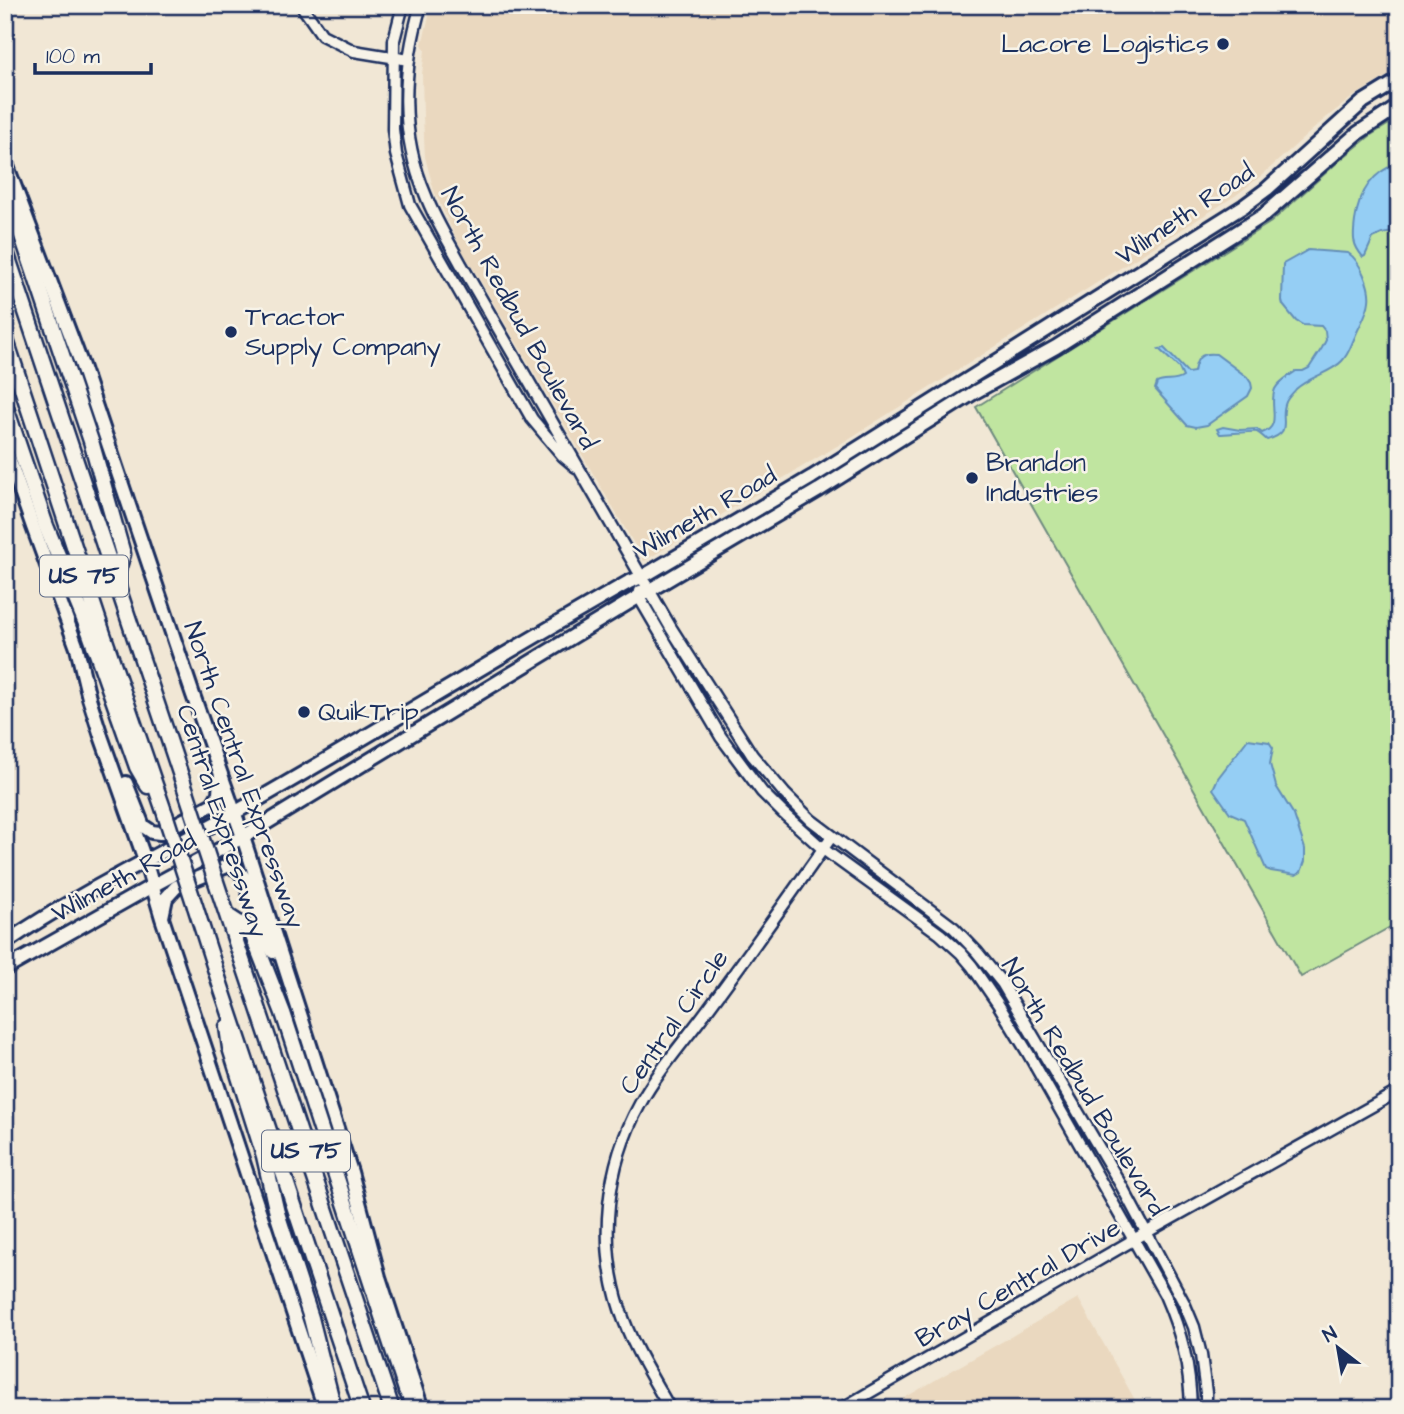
<svg xmlns="http://www.w3.org/2000/svg" width="1404" height="1414" font-family="'Architects Daughter',sans-serif">
<style>
.built{fill:#ead8bf}
.green{fill:#c0e5a0;stroke:#6e8a7f;stroke-width:2}
.water{fill:#95cef4;stroke:#648eb8;stroke-width:2}
.lines{fill:none;stroke-linecap:round;stroke-linejoin:round}
.minor-casing{stroke:#1b2f5e;stroke-width:15}
.major-casing{stroke:#1b2f5e;stroke-width:18}
.highway-casing{stroke:#1b2f5e;stroke-width:19}
.minor{stroke:#f7f3e8;stroke-width:10}
.major{stroke:#f7f3e8;stroke-width:12}
.highway{stroke:#f7f3e8;stroke-width:14}
.highway-bridge-casing{stroke:#1b2f5e;stroke-width:19;stroke-linecap:butt}
.highway-bridge{stroke:#f7f3e8;stroke-width:14}
.poi-dot{fill:#1b2f5e;stroke:#f7f3e8;stroke-width:2.5}
.labels{text-anchor:middle;dominant-baseline:central;stroke-width:5;stroke-linejoin:round;paint-order:stroke}
.shield{fill:#f7f3e8;stroke:#5d6a87;stroke-width:2}
.shield-label{font-size:24px;font-weight:bold;fill:#1b2f5e}
.poi-label{font-size:26px;fill:#1b2f5e;stroke:#f7f3e8;text-anchor:start}
.street-label{font-size:26px;fill:#1b2f5e;stroke:#f7f3e8}
</style>
<rect width="100%" height="100%" fill="#f1e7d5"/>
<filter id="ink" filterUnits="userSpaceOnUse"><feTurbulence type="fractalNoise" baseFrequency=".0143" numOctaves="2"/><feDisplacementMap in="SourceGraphic" scale="14" xChannelSelector="R" yChannelSelector="G"/><feConvolveMatrix kernelMatrix="1 2 1 2 8 2 1 2 1" color-interpolation-filters="sRGB"/></filter>
<g filter="url(#ink)">
<path class="built" d="M432,5h967v64l-45,27 -27,21 -66,59 -26,20 -393,247 -198,118 -171,-293 -11,-17 -28,-60 -9,-34 -2,-41 -1,-42 3,-24 -3,-6z
M1078,1298l62,111h-255z"/>
<path class="green" d="M1399,118v804l-98,55 -325,-570 295,-185 69,-62 31,-25z"/>
<path class="water" d="M1399,163v68l-17,3 -9,4 -8,18 -2,1c-11,-13 -10,-20 -8,-36 4,-28 16,-49 44,-58z
M1308,250l40,3c12,7 23,35 21,48 -1,12 -10,25 -14,36 -4,8 -6,17 -13,24 -11,12 -32,15 -46,28 -3,4 -8,8 -10,13 -8,18 9,30 -19,38 -3,-2 -6,-6 -10,-8 -2,-1 -31,2 -37,2l-3,-5 6,-2 17,3 17,-1 5,4c21,-7 6,-27 13,-44 4,-8 14,-13 21,-18h7l6,-3 13,-20 4,-8 -1,-9 -4,-5 -18,-1 -7,-4 -13,-16 -1,-4 1,-37z
M1164,348l24,25 6,-1c2,-14 7,-20 22,-18l31,23 4,6 1,5 -4,8 -41,29 -11,2 -9,-2 -32,-36 2,-6c8,-4 18,0 26,-6l-4,-9 -20,-19z
M1248,739l21,3 4,6 -3,16 6,22 18,29 11,34v12l-4,11 -5,3 -25,-4 -5,-2 -22,-50 -14,-6 -17,-24 5,-11z"/>
<g class="lines">
<g class="minor-casing">
<path id="minor" d="M301,5l21,30 32,16 55,9
M403,5l-9,35 -1,89 3,25 14,51 122,214 31,37 13,11
M421,5c-19,65 -22,128 5,191 9,24 23,46 35,68l210,364 81,127 33,39 26,26 143,108 23,24 25,31 119,202 63,118 10,24 7,28 5,38v16
M640,591l-1,6 82,140 41,55 21,21 40,36 117,85 21,19 11,13 26,38 30,49 137,242c17,39 25,72 26,114
M670,1409c-18,-32 -39,-65 -50,-100 -22,-67 -14,-143 20,-205 18,-33 43,-61 65,-91 43,-58 85,-117 127,-177
M841,1409l306,-177 252,-141"/>
</g>
<g class="major-casing">
<path id="major" d="M5,161l76,202 112,332 50,142 108,335 28,105 43,132
M5,447l28,80 44,121 12,50 12,38 44,124 17,58 163,491
M126,783l17,43 9,6 8,1 53,-29 6,-10 1,-15
M162,917l4,-19 10,-11 51,-21c9,1 13,4 17,12l19,55 10,19
M5,943c73,-50 154,-88 231,-131 132,-75 261,-155 393,-230l13,-5 170,-100 432,-271 23,-17 96,-87 36,-22
M5,969l147,-83 91,-49 385,-234 191,-113 156,-98 81,-45 208,-132 94,-82 41,-27"/>
</g>
<g class="highway-casing">
<path id="highway" d="M5,179l8,30 78,232 32,113 -8,25
M5,249l181,542
M5,337l97,294 63,183
M5,405l41,121 43,105 48,136 11,19
M220,894l172,515
M195,906l26,81 141,422
M228,916l23,15 32,82 123,377 10,19
M227,1027l3,21 34,108 13,57 34,105 23,91"/>
</g>
<use href="#minor" class="minor"/>
<use href="#major" class="major"/>
<use href="#highway" class="highway"/>
<g class="highway-bridge-casing">
<path id="highway-bridge" d="M186,791l34,103
M165,814l30,92"/>
</g>
<use href="#highway-bridge" class="highway-bridge"/>
</g>
</g>
<g class="poi-dot">
<circle cx="1223" cy="44" r="7"/>
<circle cx="231" cy="332" r="7"/>
<circle cx="972" cy="478" r="7"/>
<circle cx="304" cy="712" r="7"/>
</g>
<g class="labels">
<g class="shield">
<rect x="40" y="555.5" width="88" height="41" rx="5"/>
<rect x="262" y="1130.5" width="88" height="41" rx="5"/>
</g>
<g class="shield-label">
<text x="84" y="576">US 75</text>
<text x="306" y="1151">US 75</text>
</g>
<g class="poi-label">
<text x="1209" y="44" text-anchor="end">Lacore Logistics</text>
<text x="245" y="317">Tractor<tspan x="245" dy="30">Supply Company</tspan></text>
<text x="986" y="463">Brandon<tspan x="986" dy="30">Industries</tspan></text>
<text x="318" y="712">QuikTrip</text>
</g>
<g class="street-label">
<text transform="translate(1185 214) rotate(-34)">Wilmeth Road</text>
<text transform="translate(519 318) rotate(61)">North Redbud Boulevard</text>
<text transform="translate(705 513) rotate(-30)">Wilmeth Road</text>
<text transform="translate(244 775) rotate(71)">North Central Expressway</text>
<text transform="translate(222 821) rotate(72)">Central Expressway</text>
<text transform="translate(124 877) rotate(-29)">Wilmeth Road</text>
<text transform="translate(674 1022) rotate(-55)">Central Circle</text>
<text transform="translate(1084 1087) rotate(59)">North Redbud Boulevard</text>
<text transform="translate(1018 1283) rotate(-30)">Bray Central Drive</text>
</g>
</g>
<rect width="1404" height="1414" fill="none" stroke="#f7f3e8" stroke-width="28"/>
<rect x="14" y="14" width="1376" height="1386" fill="none" stroke="#1b2f5e" stroke-width="2.5" filter="url(#ink)"/>
<g transform="translate(1338 1348) rotate(329)" stroke="#f7f3e8" stroke-width="5" paint-order="stroke">
<path d="M0-5L12 26L0 18L-12 26Z" fill="#1b2f5e"/>
<text y="-10" font-size="19" font-weight="bold" text-anchor="middle" fill="#1b2f5e">N</text>
</g>
<path d="M35 63v10h116v-10" fill="none" stroke="#1b2f5e" stroke-width="3.5"/>
<text x="46" y="63" font-size="21" fill="#1b2f5e" stroke="#f7f3e8" stroke-width="5" paint-order="stroke">100 m</text>
</svg>
